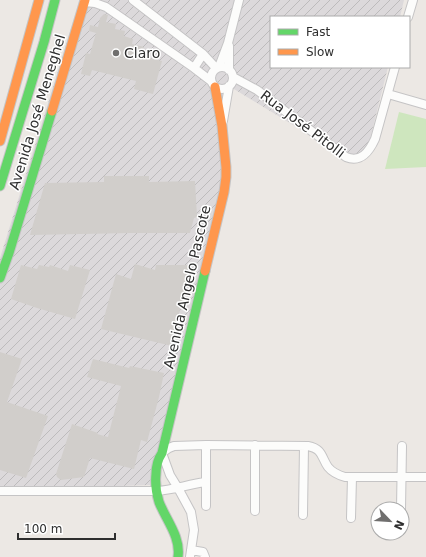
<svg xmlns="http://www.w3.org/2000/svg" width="426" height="557" font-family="'DejaVu Sans',sans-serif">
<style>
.industrial{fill:url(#industrial-furrows)}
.grass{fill:#cee6be}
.building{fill:#d1cecb}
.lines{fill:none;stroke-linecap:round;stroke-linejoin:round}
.street-casing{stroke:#c5c4c5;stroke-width:10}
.fast-casing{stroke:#c5c4c5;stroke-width:11}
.slow-casing{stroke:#c5c4c5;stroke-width:11}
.street{stroke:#fcfcfb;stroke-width:8}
.fast{stroke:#63d668;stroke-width:9}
.slow{stroke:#ff974d;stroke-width:9}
.poi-dot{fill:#706f6e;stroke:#fff;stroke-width:1.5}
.labels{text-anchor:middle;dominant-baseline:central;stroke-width:3;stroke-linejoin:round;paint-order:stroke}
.poi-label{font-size:14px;fill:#2e2e2e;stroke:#fff;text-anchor:start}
.street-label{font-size:14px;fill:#2e2e2e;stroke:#fff}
</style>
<defs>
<pattern id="industrial-furrows" width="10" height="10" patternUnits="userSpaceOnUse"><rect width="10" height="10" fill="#dcd9db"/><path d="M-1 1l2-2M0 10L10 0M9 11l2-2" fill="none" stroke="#bdbbbc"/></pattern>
</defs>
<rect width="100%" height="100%" fill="#ece8e4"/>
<path class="industrial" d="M80,0h324l-4,17h-129v50h117l-20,80 -15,12 -12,-5 -112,-68 -7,40 4,41 -76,318 -150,5v-232z"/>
<path class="grass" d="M399,112l27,7v48l-41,2z"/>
<path class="building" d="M104,14l4,1 -2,7 10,2 -1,5 10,2 -1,5 9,3 -1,5 12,3 -3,9 21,5 -9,33 -19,-5 2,-8 -44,-11 -2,6 -9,-2 5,-21 4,1 6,-21 -7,-2 1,-6 8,2 2,-9z
M104,176h45v6l46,-1 2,36 -3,1 -4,15h-60l-100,2 15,-52 59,-1z
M135,264l20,6 1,-5h34l-18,81 -71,-17 15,-55 15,5z
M21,265l16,4 2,-4 10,2 1,-2 18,6 2,-6 20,5 -15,49 -38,-11 -26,-9z
M0,352l22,7 -15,43 41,14 -22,62 -26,-8z
M93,359l36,9 1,-2 34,7 -5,24 -12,45 -6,-2 -7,29 -44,-11 -6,19 -23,3 -4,-3 -1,-3 16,-50 26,9 -1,1 11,3 13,-51 -34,-9z"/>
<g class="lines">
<g class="street-casing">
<path id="street" d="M133,0l70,54 13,14
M84,2l11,1 11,4 88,61 17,13
M408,17l5,-17
M229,46v24
M219,67l9,-24 11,-43
M211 78a11 11 0 1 1 22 0a11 11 0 1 1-22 0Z
M194,68l9,-14
M233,77l24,13 89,67c15,6 23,-5 29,-18l20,-72
M388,94l38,11
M223,121l6,-35
M206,445v61
M0,491h156c17,-1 33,-7 50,-9
M401,509l1,-63
M255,511v-66
M303,515l1,-69
M351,518l1,-41
M191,550l12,2 2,5
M190,557l4,-27 -3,-18 -13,-24 -8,-13 -8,-22 7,-5 5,-2 32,-1 102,1c15,3 13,11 20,21 4,5 10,8 17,10h81"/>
</g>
<g class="fast-casing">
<path id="fast" d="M0,186l44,-144 11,-42
M0,278l9,-25 43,-142
M178,557c3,-20 -12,-37 -19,-55 -3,-10 -4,-19 -3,-28 0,-7 2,-15 6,-21l43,-182"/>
</g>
<g class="slow-casing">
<path id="slow" d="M52,111l33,-111
M0,141l39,-141
M205,271l19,-79 2,-15v-10l-4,-41 -7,-39"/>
</g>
<use href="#street" class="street"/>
<use href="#fast" class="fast"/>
<use href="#slow" class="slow"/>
</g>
<circle class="poi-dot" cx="116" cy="53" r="4"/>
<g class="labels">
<g class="poi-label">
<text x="124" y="53">Claro</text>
</g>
<g class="street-label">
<text transform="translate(37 112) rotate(-73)">Avenida José Meneghel</text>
<text transform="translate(303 124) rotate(37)">Rua José Pitolli</text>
<text transform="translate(187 287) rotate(-77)">Avenida Angelo Pascote</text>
</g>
</g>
<rect x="270" y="16" width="140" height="52" fill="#ffffff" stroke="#ababab"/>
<rect x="278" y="29" width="20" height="6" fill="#63d668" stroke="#ababab"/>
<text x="306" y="36" font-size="12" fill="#2e2e2e">Fast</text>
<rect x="278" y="49" width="20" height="6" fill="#ff974d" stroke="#ababab"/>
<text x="306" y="56" font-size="12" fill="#2e2e2e">Slow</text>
<g transform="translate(390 521) rotate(115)"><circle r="19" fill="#ffffff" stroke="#ababab"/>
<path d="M0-3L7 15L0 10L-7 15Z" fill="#706f6e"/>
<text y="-6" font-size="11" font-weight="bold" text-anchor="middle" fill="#2e2e2e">N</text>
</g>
<path d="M18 533v6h97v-6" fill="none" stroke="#2e2e2e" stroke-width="2"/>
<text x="24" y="533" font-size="12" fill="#2e2e2e" stroke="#ffffff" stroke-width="3" paint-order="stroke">100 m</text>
</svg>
